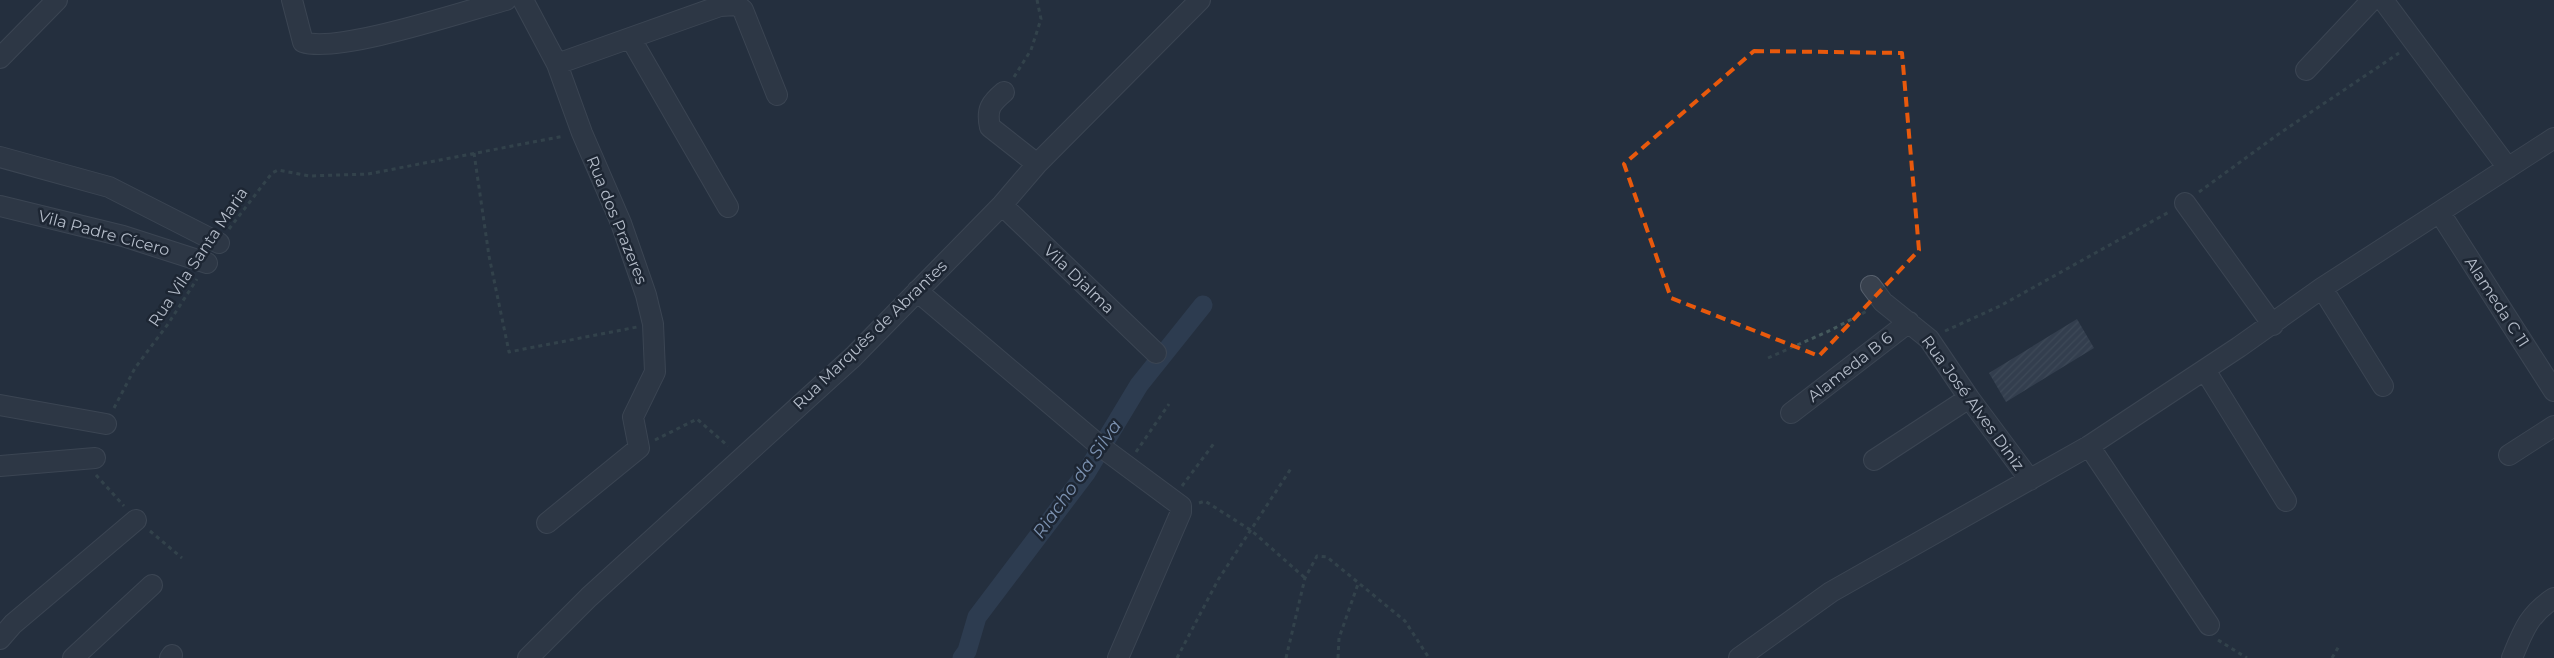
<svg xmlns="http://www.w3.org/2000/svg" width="2554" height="658" font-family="Montserrat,sans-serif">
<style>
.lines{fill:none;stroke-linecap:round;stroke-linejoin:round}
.canal{stroke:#394c67;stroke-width:19}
.building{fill:url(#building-hatch)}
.minor-casing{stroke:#565f6c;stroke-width:22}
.path{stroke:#44595c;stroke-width:3;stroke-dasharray:4 4;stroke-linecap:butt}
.minor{stroke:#38414e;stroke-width:20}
.marked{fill:none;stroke:#e8590c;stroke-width:4;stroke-dasharray:10 6;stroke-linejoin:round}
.labels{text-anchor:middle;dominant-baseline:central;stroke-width:5;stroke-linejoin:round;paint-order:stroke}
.street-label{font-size:16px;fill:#b4bcc9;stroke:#1d2633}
.water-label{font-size:18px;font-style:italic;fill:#7c92b1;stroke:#1d2633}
</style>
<defs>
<pattern id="building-hatch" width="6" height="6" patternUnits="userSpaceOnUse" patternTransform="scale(1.25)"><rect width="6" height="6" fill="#455162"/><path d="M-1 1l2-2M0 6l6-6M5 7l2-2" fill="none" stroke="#5d6877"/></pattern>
</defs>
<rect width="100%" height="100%" fill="#242f3e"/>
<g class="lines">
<path class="canal" d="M962,658l5,-7 10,-34 109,-144 53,-88 64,-80"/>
</g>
<path class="building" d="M2077,319l17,29 -88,54 -17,-29z"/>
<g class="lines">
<g class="minor-casing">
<path id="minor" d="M292,0l11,42c35,12 162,-31 203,-42
M523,0l34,64 25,69 39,90 25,72 7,29 2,48 -22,45 6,31 -92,75
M2383,0l125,168
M631,39l97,168
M0,58l57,-58
M557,64l163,-58 17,-1 6,5 34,85
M2306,70l66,-70
M1004,92c-13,11 -18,17 -14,35l47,37
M0,157l109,30 110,56
M2185,203l88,122
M1002,205l154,148
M0,206l123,30 84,27
M2440,213l114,178
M1871,286l12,16 46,37 40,59 61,82
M2322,288l61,98
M917,291l183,155 81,60v6l-63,146
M2205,370l81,131
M0,405l106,19
M1791,413l118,-91
M2089,446l120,179
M2509,455l45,-29
M1874,460l95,-62
M0,466l95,-8
M0,639l13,-15 123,-104
M73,658l79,-73
M170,658l2,-3
M528,658l61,-61 264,-240 149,-152 35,-41 163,-164
M1739,658l92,-66 258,-146 150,-99 83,-59 232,-150
M2512,658c11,-27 17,-44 42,-60"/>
</g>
<path class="path" d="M1014,77l17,-27 10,-31 -4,-19
M474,153l15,103 20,96 128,-25
M2199,192l81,-59 119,-80
M229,229l43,-56 6,-3 31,6 59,-2 196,-38
M1945,331l55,-25 169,-94
M1768,358l63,-28 36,-19
M114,408l21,-40 33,-44 29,-45
M655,440l42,-21 31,27
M1136,452l33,-48
M96,475l28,31
M1182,486l33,-44
M1199,503l6,-2 47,30 53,47
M150,531l32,27
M2218,640l29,18
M1177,658l41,-78 74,-113
M1286,658l19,-80 12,-22 10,1 78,64 24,37
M1338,658l1,-20 19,-54
M2332,658l7,-12"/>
<use href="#minor" class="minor"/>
</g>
<path d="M0 0H2554V658H0ZM1754,51l148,2 17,197 -100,106 -148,-58 -47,-134z" fill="#242f3e" fill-opacity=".55" fill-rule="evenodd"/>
<path class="marked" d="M1754,51l148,2 17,197 -100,106 -148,-58 -47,-134z"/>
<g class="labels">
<g class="street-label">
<text transform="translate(617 220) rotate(68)">Rua dos Prazeres</text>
<text transform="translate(104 233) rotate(15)">Vila Padre Cícero</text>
<text transform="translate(198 257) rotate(-56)">Rua Vila Santa Maria</text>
<text transform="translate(1079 279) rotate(44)">Vila Djalma</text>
<text transform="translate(2497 302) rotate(57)">Alameda C 11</text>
<text transform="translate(870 335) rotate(-44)">Rua Marquês de Abrantes</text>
<text transform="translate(1850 367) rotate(-38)">Alameda B 6</text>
<text transform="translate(1973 403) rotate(54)">Rua José Alves Diniz</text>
</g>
<g class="water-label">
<text transform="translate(1077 479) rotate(-55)">Riacho da Silva</text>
</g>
</g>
</svg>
